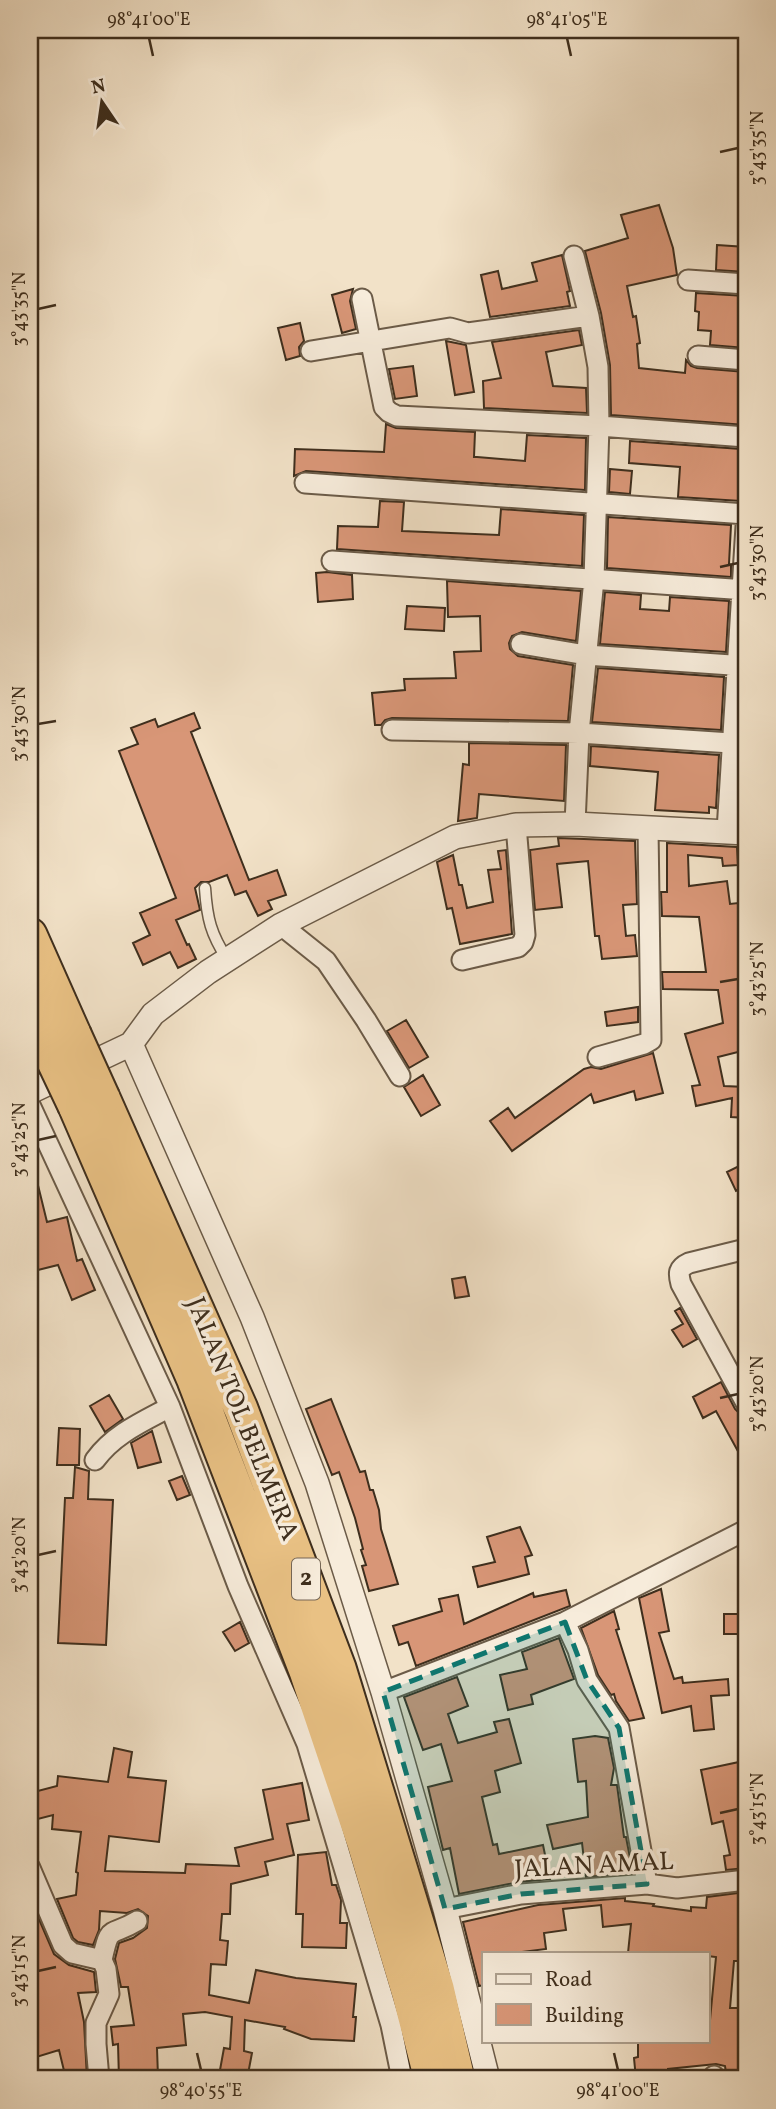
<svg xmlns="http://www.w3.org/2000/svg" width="776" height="2109" font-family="Vollkorn,serif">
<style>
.building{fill:#d89677;stroke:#3e2e1d;stroke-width:2}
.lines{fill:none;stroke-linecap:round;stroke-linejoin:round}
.service-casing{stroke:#6b5b48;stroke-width:13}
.minor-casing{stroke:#6b5b48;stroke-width:23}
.tertiary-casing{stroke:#6b5b48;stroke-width:26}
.motorway-casing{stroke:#3e2e1d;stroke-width:37}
.service{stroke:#f7ecdb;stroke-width:10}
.minor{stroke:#f7ecdb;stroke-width:19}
.tertiary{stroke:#f7ecdb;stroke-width:23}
.motorway{stroke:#e9c184;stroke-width:33}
.motorway-bridge-casing{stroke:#3e2e1d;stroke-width:37;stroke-linecap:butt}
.motorway-bridge{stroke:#e9c184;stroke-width:33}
.marked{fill:#0f766e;fill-opacity:0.2;stroke:#0f766e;stroke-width:5;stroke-dasharray:14 9;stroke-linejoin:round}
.ticks{fill:none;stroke:#3e2e1d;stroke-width:2.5}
.labels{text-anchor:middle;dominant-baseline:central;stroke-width:7;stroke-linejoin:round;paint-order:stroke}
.shield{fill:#f7ecdb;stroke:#766756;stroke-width:2}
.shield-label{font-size:24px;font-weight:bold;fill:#3e2e1d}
.street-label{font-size:26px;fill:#3e2e1d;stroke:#f7ecdb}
.neatline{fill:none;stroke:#3e2e1d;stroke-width:2.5}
.ticks-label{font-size:18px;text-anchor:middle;fill:#3e2e1d}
</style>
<rect width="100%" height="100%" fill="#f2e2c8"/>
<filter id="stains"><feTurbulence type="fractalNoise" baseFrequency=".00286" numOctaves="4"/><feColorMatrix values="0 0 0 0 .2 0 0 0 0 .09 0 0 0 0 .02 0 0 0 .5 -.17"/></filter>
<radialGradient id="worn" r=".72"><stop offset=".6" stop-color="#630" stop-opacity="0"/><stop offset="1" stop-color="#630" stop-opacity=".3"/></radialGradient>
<path class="building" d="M659,205l14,43 4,27 -50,11 6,31 3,-1 4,27 -3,1 2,24 46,5 1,-13 5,6 6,2 49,4v53l-135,-10 -1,-50 -9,-52 -16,-62 43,-13 -7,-23z
M717,245l29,2v25l-30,-2z
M562,255l8,36 -3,1 3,14 -80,11 -9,-42 17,-4 4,18 35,-8 -5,-18z
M353,289l-3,12 6,28 -14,4 -10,-38z
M696,293l50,3v52l-36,-3 1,-14 -13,-1 1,-18 -4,-1z
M300,323l4,18 -5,6 1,9 -14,4 -8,-32z
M579,330l3,15 -36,7 7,34 33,2 1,25 -103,-5 -1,-27 18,-3 -9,-36z
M446,341l20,4 8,47 -19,3z
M413,366l4,30 -22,3 -6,-30z
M386,424l10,4 79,4 -1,25h3l48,4 2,-26 59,3 -1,52 -279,-19 -12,5 1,-27 89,3z
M630,441l111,8 -2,29h4l-2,23 -63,-4 2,-30 -51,-4z
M610,469l22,2 -2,23 -21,-2z
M380,501l24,1 -2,29 97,4 2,-26 83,6 -2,51 -245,-17 1,-23 40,1z
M608,517l123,8 -2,39 2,1v12l-124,-9z
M327,572l25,3 1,24 -35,3 -2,-29z
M447,581l134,10 -5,50 -54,-9 -10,4 -3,7 1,6 8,7 55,9 -5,56 -176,-3 -7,2 -4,5h-6l-3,-32 33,-3 -1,-11 52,-1 -2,-26 27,-1 -1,-35 -32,1z
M605,592l36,3 -1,14 29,2 1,-14 59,4 -3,51 -126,-8z
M407,606l38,2 -1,23 -39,-2z
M598,668l126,9 -3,53 -129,-8z
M194,713l6,15 -9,4 58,148 28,-10 9,25 -18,6 4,8 -14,7 -12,-25 -11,4 -8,-20 -18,7h-8l-6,6 5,22 -24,10 11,25 2,-1 7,15 -18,9 -8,-16 -27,13 -10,-22 17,-8 -10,-22 36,-15 -57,-147 19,-7 -7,-16 24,-9 3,8z
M469,743l97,2 -2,56 -85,-7 -2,24 -19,3 5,-57 6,1z
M591,746l128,9 -3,53 -7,-1v6l-54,-3 3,-38 -68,-6z
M558,838l77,3 2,63 -14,1 3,31 9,-1 2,21 -35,3 -3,-23h-4l-7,-75 -31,3 5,43 -27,3 -5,-60 29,-4z
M667,843l70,4 1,18 -15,1 -1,-8 -34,-3 1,31 38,-5 3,23 8,-1 8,77v6h-2l2,18v46l-28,7 6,29 22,1v31l-15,-1 1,-19 -36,8 -4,-20 8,-1 -15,-51 38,-11 -5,-33 -55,-1 -1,-17h44l-7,-55 -37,-1 -1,-24h6z
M506,850l6,84 -52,10 -8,-36 -5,1 -10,-47 16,-7 6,30h3l5,23 26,-6 -5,-32 13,-1 -3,-18z
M638,1007v15l-31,4 -2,-14z
M406,1020l22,37 -19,11 -22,-37z
M653,1053l10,40 -27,7 -2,-9 -40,12 -3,-9 -79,57 -22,-30 18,-13 7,10 69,-49 7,-2 10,2z
M423,1075l17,30 -19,11 -17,-29z
M741,1165l5,11v10l-10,5 -9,-19z
M35,1173l12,49 20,-5 10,44 5,-2 13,31 -23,10 -14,-35 -28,7v-98z
M465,1277l4,19 -14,2 -3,-19z
M680,1308l17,31 -14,8 -11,-17 11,-6 -8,-13z
M721,1382l14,27 11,11v46l-30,-55 -13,7 -10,-21z
M109,1395l14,24 -18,13 -15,-26z
M331,1399l29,73 5,-1 5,19h3l6,20 2,19 17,55 -29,7 -7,-25 4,-1 -5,-15 2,-1 -8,-31 -16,-46 -7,3 -26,-66z
M59,1428l21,1 -1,36h-22z
M152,1431l9,31 -23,6 -7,-25z
M75,1467l14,4 -1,28 25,1 -7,145 -48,-2 7,-145h8z
M182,1476l8,19 -13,5 -8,-19z
M520,1527l12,28 -7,2 4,17 -51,13 -5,-20 22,-5 -8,-25z
M661,1589l8,42 -10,2 15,46 8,-2 1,6 45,-4 1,16 -18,1 3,33 -20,2 -3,-25 -29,7 -23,-115z
M566,1590l4,16 -154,60 -8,-24 -9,3 -6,-19 49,-15 -3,-12 19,-4 6,29 69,-31 1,4z
M614,1611l5,18 -3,1 28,88 -15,3 -13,-20 -2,-7 -3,1 -13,-20 -17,-47z
M724,1614h22v20h-22z
M240,1622l9,21 -14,8 -12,-19z
M559,1638l15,41 -43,16 2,9 -25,6 -8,-35 27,-6 -5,-17z
M457,1677l11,29 -20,8 10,29 39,-11 -3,-10 15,-3 12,44 -26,8 5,21 -18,5 11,48 4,-1 2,10 44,-9 7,34 -31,3 -60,12 -9,-46 -7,2 -15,-63 24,-6 -11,-37 -18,6 -19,-53z
M595,1736l13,2 6,30 -3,17h6l7,52h2l6,31 -10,1v5l-36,3 -4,-34 -29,6 -6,-24 41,-8 -2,-36 -8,1 -5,-43z
M114,1748l18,4 -4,25 38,4 -7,61 -50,-6 -4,35 80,2 1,-9 53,2 -4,-18 38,-9 -10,-49 39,-7 7,37 -22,4 7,31 -29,7 3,13 -37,9 -1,30h-8l-2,26 8,1 -2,24 -15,-1 -2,31 40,8 7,-33 40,8 60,6 -3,33h3l-2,24 -43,-2 -27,-10 1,-2 -40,-7 -1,31 8,2 -4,21 -28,-4 4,-22 6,1 2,-32 -27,-5 -22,2 3,31 -29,3 1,29 -39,2 -1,-35 -5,1 -2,-18 23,-2 -6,-38h-7l-6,-28 4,-16 14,-5 14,-10 1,-12 -10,-7 -11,4 -27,-2 -1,19 -6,15 -15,-3 -5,-4 -16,-39 19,-4 2,-22 -2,-1 5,-40 -29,-3 1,-14 -23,6v-28l27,-7 1,-10 50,6z
M739,1762l7,33 -5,2 5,24v47l-20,2 -2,-14 6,-1 -7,-34 -11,3 -11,-54z
M326,1852l6,33h4l5,15 -1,23h7l-1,25 -44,-1 1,-33h-7l2,-59z
M746,1892v32l-5,1 1,36h-8l-4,47h16v32l-5,1 3,38h-17l-2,-13 -9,-2 -48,5v10h-32l-2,-21 4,-1v-14l70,-2 8,-84 -8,-1v-3h-80l3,-29 -28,3 -2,-22 -38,4 3,21 -22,3 2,16 -32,4h-30v32l-5,1 -16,-64 75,-17 87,-7v3l29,3 -1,2 38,5v-4l15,1 1,-11z
M32,1903l22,51 15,11 25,7 2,20 -18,1 6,29 3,56 -21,1 -7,-29 -29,9v-16l7,-3 -7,-36v-100z"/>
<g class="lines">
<g class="service-casing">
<path id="service" d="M205,888c2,31 6,46 22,71"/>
</g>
<g class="minor-casing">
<path id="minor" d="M574,256l15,60 9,51 1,59 -5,153 -15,154 -4,91
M688,280l58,4
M362,299l22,108 5,5 8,4 202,10 147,11
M311,351l139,-23 18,5 121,-17
M698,356l48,4
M305,483l441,31
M332,561l414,29
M521,644l65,11 160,11
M392,730l187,3 167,11
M727,831l19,-305
M281,925l45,36 40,59 34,56
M462,960l56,-13 5,-5 2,-7 -9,-110
M598,1057l46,-13 7,-4 -3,-212
M30,1105l140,302 68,179 69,158 84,281 11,54
M746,1249l-57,14c-11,5 -11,10 -8,21l65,119
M95,1460c19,-26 47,-38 75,-53
M565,1622l13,28 9,30 32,48 28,156
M383,1692l182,-70 181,-92
M30,1868l33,77 9,8 30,7 4,9 3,25 -13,29v21l3,35
M445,1909l76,-15 126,-10 30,4 69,-8
M102,1960c8,-37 7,-22 35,-39
M714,2076l1,3"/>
</g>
<g class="tertiary-casing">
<path id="tertiary" d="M131,1044l121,273 65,166 66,209 62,217 43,170
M30,1092l101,-48 22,-30 55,-42 73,-47 174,-88 61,-12 59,-1 171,9"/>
</g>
<g class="motorway-casing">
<path id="motorway" d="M30,935l44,99
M30,1007l16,38
M103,1098l138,311 98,259 98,320 21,91
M75,1106l119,274 112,291 58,172 45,151 22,85"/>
</g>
<use href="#service" class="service"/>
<use href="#minor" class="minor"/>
<use href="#tertiary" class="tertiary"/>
<use href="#motorway" class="motorway"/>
<g class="motorway-bridge-casing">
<path id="motorway-bridge" d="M74,1034l29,64
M46,1045l29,61"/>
</g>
<use href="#motorway-bridge" class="motorway-bridge"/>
</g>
<path class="marked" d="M565,1622l22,58 32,48 28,156 -126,10 -76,15 -62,-217z"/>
<path class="ticks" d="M149,38l4,18M567,38l4,18M720,152l18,-4M38,309l18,-4M720,567l18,-4M38,724l18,-3M720,982l18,-3M38,1140l18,-4M720,1398l18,-4M38,1555l18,-4M720,1813l18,-4M38,1971l18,-4M197,2053l4,17M614,2053l4,17"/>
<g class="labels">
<rect class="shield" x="292" y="1558.5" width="28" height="41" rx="5"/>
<g class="shield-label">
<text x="306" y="1579">2</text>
</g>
<g class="street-label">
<text transform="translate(242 1419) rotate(68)">JALAN TOL BELMERA</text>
<text transform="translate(594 1866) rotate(-3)">JALAN AMAL</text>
</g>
</g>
<rect width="776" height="2109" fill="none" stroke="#f2e2c8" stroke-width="77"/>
<rect x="482" y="1952" width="228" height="91" fill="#f7ecdb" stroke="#ada08f" stroke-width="2"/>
<rect x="496" y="1974" width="35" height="10" fill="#f7ecdb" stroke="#ada08f" stroke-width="2"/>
<text x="545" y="1986" font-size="21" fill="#3e2e1d">Road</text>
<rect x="496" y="2004" width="35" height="21" fill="#d89677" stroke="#ada08f" stroke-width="2"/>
<text x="545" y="2022" font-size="21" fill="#3e2e1d">Building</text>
<g transform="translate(102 102) rotate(347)" stroke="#f7ecdb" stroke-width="5" paint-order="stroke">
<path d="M0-5L12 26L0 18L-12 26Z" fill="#3e2e1d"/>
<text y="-10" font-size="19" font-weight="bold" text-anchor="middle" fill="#3e2e1d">N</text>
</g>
<rect x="38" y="38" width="700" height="2032" class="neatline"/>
<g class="ticks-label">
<text x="149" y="25">98°41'00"E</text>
<text x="567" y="25">98°41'05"E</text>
<text transform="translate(757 148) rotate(-90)" y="6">3°43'35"N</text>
<text transform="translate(19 309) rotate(-90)" y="6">3°43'35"N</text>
<text transform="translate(757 563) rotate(-90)" y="6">3°43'30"N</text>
<text transform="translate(19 724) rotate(-90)" y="6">3°43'30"N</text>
<text transform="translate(757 979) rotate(-90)" y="6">3°43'25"N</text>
<text transform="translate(19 1140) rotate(-90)" y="6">3°43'25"N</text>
<text transform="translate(757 1394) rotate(-90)" y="6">3°43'20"N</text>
<text transform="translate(19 1555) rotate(-90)" y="6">3°43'20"N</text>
<text transform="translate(757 1809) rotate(-90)" y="6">3°43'15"N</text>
<text transform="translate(19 1971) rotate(-90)" y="6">3°43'15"N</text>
<text x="201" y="2096">98°40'55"E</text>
<text x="618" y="2096">98°41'00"E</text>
</g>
<rect width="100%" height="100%" filter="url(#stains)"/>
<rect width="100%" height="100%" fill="url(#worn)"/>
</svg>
